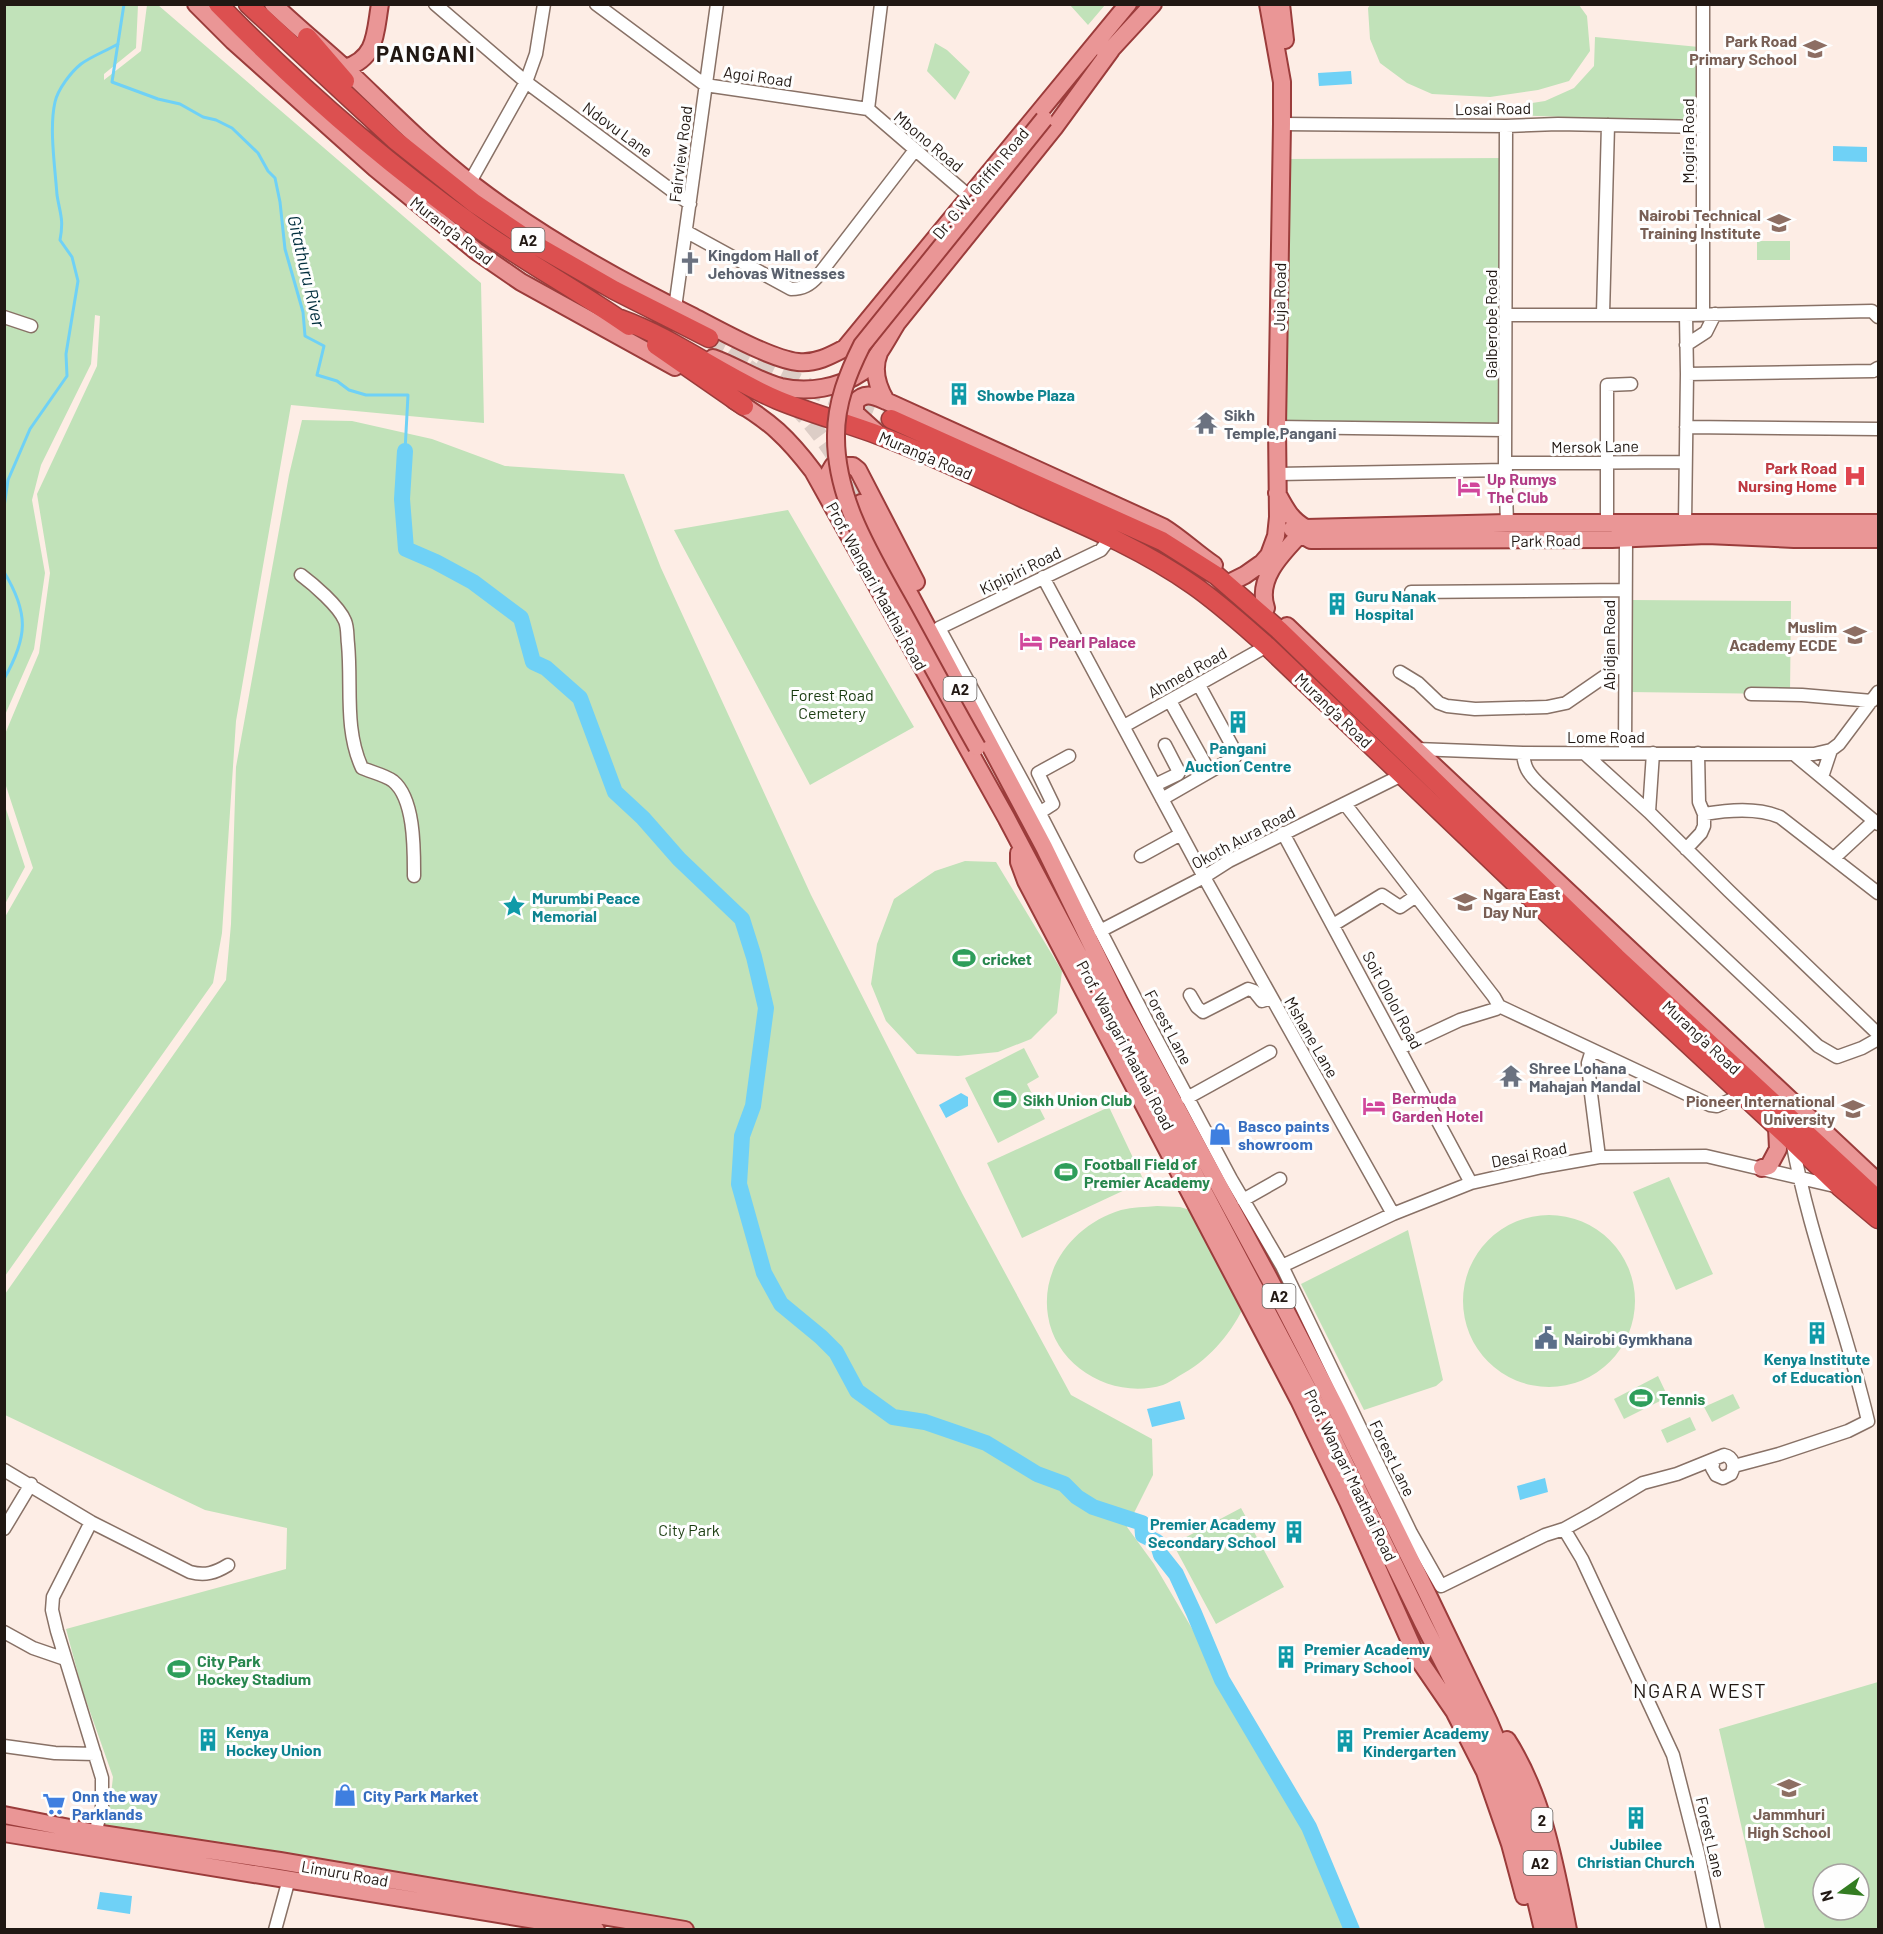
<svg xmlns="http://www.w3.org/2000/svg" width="1883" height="1934" font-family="Barlow,sans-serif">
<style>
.green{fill:#c1e2b9;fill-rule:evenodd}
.water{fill:#6fd1f6}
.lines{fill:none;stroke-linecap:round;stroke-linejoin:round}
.stream{stroke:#6fd1f6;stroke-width:3}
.river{stroke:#6fd1f6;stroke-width:16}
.major-tunnel{stroke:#dccdc6;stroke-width:16;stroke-dasharray:16 8;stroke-linecap:butt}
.highway-tunnel{stroke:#dccdc6;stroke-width:18;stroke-dasharray:18 9;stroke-linecap:butt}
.minor-casing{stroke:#887166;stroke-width:15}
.major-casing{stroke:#9b3c3b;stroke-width:20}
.highway-casing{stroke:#9b3c3b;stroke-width:21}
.minor{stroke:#fff;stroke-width:12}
.major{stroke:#ea9696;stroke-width:16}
.highway{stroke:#dc5050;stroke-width:18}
.major-bridge-casing{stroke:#9b3c3b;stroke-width:20;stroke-linecap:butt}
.major-bridge{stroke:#ea9696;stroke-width:16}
.labels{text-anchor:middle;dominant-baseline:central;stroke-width:6;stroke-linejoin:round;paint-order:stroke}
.shield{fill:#fefefe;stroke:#635d5a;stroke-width:1.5}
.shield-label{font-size:15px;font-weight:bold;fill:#211813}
.education-label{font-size:16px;font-weight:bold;fill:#785e54;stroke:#fefefe;text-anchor:end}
.street-label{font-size:16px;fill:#211813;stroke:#fefefe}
.worship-label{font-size:16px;font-weight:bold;fill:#5b616d;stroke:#fefefe;text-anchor:start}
.culture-label{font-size:16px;font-weight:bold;fill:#0d838f;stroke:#fefefe;text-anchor:start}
.health-label{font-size:16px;font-weight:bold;fill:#be3a42;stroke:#fefefe;text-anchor:end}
.hotel-label{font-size:16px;font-weight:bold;fill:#b23c85;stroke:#fefefe;text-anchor:start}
.park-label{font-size:16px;fill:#193b0f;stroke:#fefefe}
.leisure-label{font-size:16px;font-weight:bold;fill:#27864d;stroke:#fefefe;text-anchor:start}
.shop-label{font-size:16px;font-weight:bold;fill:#366cbe;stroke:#fefefe;text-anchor:start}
.service-label{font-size:16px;font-weight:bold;fill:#4e5e75;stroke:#fefefe;text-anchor:start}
.water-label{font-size:18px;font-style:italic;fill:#002e3d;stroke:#fefefe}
.quarter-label{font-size:20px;letter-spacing:1.5px;fill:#211813;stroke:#fefefe}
.district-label{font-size:22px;font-weight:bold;letter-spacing:1.5px;fill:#211813;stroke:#fefefe}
</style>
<rect width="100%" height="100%" fill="#fdede5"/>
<path class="green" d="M5,5h133l-2,43 -32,26v6l37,-29 6,-46h11l323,278 3,140 -193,-18 -55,316 -14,212 -9,50 -208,293v-359l28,-49 -28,-85v-49l34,-81 11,-80 -13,-79 60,-128 3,-50 -5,-1 -4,49 -50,101 -9,35 13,73 -11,76 -29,66z
M1070,5h35l-17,20z
M1370,5h209l8,11 3,35 -21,30 -31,9 -48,7 -58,-3 -25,-11 -27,-20 -10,-24 -2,-31z
M1595,37l104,10v75l-191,-7 -10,-7 47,-7 29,-13 20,-22z
M935,43l12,7 23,22 -15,28 -28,-29z
M1507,158l-2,272 -228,-3 5,-268z
M1757,241h33v19h-33z
M302,420l50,1 80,18 73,27 119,8 37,94 150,327 152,300 108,200 81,44 1,36 -26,52 27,37 155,263 39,102h-728l-521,-83 11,-43 3,-26 -31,-88 -16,-60 220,-60 1,-41 -82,-18 -200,-95v-121l221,-314 5,-56 5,-157 53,-292z
M788,510l126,217 -104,58 -136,-255z
M1630,600l161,1 -1,93 -161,-2z
M5,806l20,61 -20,37h-1z
M965,861l31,1 66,109 -5,42 -26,26 -33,13 -40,4 -41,-2 -31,-33 -15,-37 6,-40 17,-45 41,-28z
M1024,1048l15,29 -12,7 18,35 -47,24 -33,-65z
M1109,1107l35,74 -122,57 -35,-75z
M1669,1177l44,97 -37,16 -43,-98z
M1157,1206l23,1 13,4 50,97c-14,29 -36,53 -64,68 -5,3 -11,7 -16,9 -49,15 -107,-17 -115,-69 -8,-49 27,-92 73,-106 12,-3 24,-3 36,-4z
M1463 1301a86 86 0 1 1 172 0a86 86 0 1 1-172 0Z
M1408,1230l35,150 -7,6 -72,24 -63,-126z
M1658,1376l10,21 -44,22 -10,-20z
M1733,1394l7,14 -28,14 -8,-15z
M1690,1417l6,13 -29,13 -6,-13z
M1241,1508l43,79 -68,37 -43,-80z
M1878,1682v247h-113l-46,-200zM1823,1874h36v36h-36z"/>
<path class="water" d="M1351,71l1,13 -33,2 -1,-13z
M1833,146l34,1v15l-34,-1z
M961,1093l7,4v9l-22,12 -7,-13z
M1180,1401l5,18 -33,8 -5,-18z
M1545,1478l3,14 -28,8 -3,-14z
M100,1892l32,4 -2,18 -33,-5z"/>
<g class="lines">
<path class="stream" d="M124,4l-12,78 46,17 22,5 23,13 13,3 16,8 26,25 10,18 7,7 5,24 5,47 18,63 2,24 19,10 -7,29 20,6 12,9 17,5h42l-3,56
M4,507l4,-27 22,-51 37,-53 -1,-22 12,-73 -6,-24 -12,-17c4,-21 0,-26 -3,-45 -2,-28 -8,-67 -2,-93 3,-13 16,-30 26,-38 11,-8 25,-13 37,-20
M4,572c25,41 24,65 0,107"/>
<path class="river" d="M405,451l-3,48 4,50 30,13 37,20 48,36 12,44 13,6 34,30 35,94 28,26 36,41 63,60 12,38 12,51 -13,98 -11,30 -3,48 25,89 17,31 40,33 15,15 21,39 36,26 32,5 61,21 51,31 27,10 13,13 16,10 49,16 1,12 14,7 4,13 15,19 18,39 28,67 87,147 43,103"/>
<path class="major-tunnel" d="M709,338l47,35
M794,406c29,28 48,61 67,97"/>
<path class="highway-tunnel" d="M709,338l101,50 81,31"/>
<g class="minor-casing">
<path id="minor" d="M435,4l91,78 164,122
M596,4l109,81 163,24
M868,109l101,87
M868,109l13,-105
M1282,124l224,2 52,-2 145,3
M1506,126l-1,337 2,60
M470,182l56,-100 10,-28 8,-50
M687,232l104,57c12,0 19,-4 27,-13l97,-126
M675,308l42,-304
M1603,314l5,-189
M1703,314v-310
M1506,315h180l186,-4 6,6
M4,317l27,9
M1686,345l20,-13 9,-18
M1687,374l186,-3 5,-3
M1277,427l228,3
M1686,427l192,2
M1505,463l180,-1
M1277,474l229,-4
M1607,523v-138l24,-1
M1685,523l2,-149 -1,-59
M1110,538l-9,12 -162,78 96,176 114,221 82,154 51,87 129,267 30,53 104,-51 19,-6 29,-16 50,-30 34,-9 47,-19c10,2 11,12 7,19l-8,4 -7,-3 -4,-7 2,-8
M301,575c12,9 38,31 44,46 3,7 2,16 3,23 4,42 -4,85 14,124 9,4 23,7 31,13 22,18 21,69 21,95
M1043,577l161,300 189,337
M1411,592l214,-2
M1400,672l18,11 21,20 8,3 28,3 72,-2 19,-4 58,-40
M1751,694l51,1 70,6
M1170,701l39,70
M1124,726l143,-80
M1416,749l107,4 291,1 17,-4 8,-6 39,-52
M1625,752l1,-213
M1523,753c1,14 5,20 15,30l280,263 19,11 25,-9 16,-9
M1584,753l65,59
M1653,753l-4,59 80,79 149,143
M1796,756l82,68
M1822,777l9,-27
M1155,785l23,-11 1,-2 -14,-27
M1162,799l73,-42 1,-4 -37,-68
M1345,804l149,193 5,9 -3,3 -36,11 -60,28
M1039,813l14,-9 -15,-31 31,-17
M1704,814c24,-4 53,-7 76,3l98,76
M1283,833l188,350
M1686,849l15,-16 3,-7v-12l-5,-12 -1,-49
M1141,856l40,-22
M1834,858l40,-37
M1333,925l49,-30 18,12 16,-11
M1100,931l104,-54 25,-16 173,-86
M1190,995l7,12 6,5 45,-23 6,2 8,10 9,-3
M1499,1006l211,99 7,1 25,-11
M1592,1050l-4,13 3,31 8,63
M1187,1098l83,-46
M1243,1200l37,-21
M1282,1266l111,-52 78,-31 71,-16 57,-10 107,-1 133,31
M1734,1466l45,-12 69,-23 20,-10c-22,-95 -59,-185 -76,-281
M4,1470l87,52 99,50c15,4 25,1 38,-7
M91,1522l-38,75 -1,13 5,21 45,147v30l-7,25
M4,1529l27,-45
M1564,1529l18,30 91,196 25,98 16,77
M4,1632l29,16 32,11
M4,1746l51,7 40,1
M275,1930l14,-51"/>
</g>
<g class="major-casing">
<path id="major" d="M196,4l37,37 142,127 101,83 45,31 154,85
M273,4c24,23 50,44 75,67 40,38 80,79 124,113 69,53 144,95 222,133 25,13 77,42 104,45 17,2 32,-6 47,-14l283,-344
M1281,4l4,36
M1105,56l48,-52
M345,68c32,-10 30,-35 35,-64
M879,353c-7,17 -2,33 7,48
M713,358c23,8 44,23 68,29 27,6 58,1 81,-15 15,-12 25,-33 35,-49l157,-195 57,-78
M734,400c36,21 54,38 79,71l194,348 312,591 104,213 60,117 25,60 15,46 20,84
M876,432l-21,-19v-10c9,-12 19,-7 31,-2l277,126c18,11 33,26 51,38
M1277,493c8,15 14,27 29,35l201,-5h371
M829,494l-3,-16 7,-12h20l5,4 58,112
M861,503l183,344 75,154 150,277 68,132 89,181 63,131 32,77 14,43 20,88
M1292,529l19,11 301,-1 95,-4 87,4h84
M1233,581l12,-6 17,-12 7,-8 7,-19 2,-19 -1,-90 5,-303v-42l-14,-78
M1266,608c-11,-32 21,-59 40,-80
M1287,626l129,123 462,433
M1019,853v9l7,19 273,519 49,102 69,155 37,54 31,61 25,72 14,52
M1762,1168l7,-2 9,-17 -1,-22
M1507,1740c36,56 48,125 61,190
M4,1815l91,18 185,28 405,69
M4,1833l592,97"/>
</g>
<g class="highway-casing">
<path id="highway" d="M218,4c78,80 163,155 254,220 51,37 106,66 157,102
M248,4l147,136 79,63 65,44 75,43 95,48
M307,37l38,44
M620,319c56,20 103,58 158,81 34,14 69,23 103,36 50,19 98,42 146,64 57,25 115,49 166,85 26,18 50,40 74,61l267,255 253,235 53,51 38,32
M656,345l88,61
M891,419l271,122 55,35 62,54 337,327 262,243"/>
</g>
<use href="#minor" class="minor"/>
<use href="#major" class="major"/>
<use href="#highway" class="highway"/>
<g class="major-bridge-casing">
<path id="major-bridge" d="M977,747c-24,-42 -47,-85 -70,-127 -31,-57 -72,-117 -71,-185 0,-32 12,-62 26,-90l182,-226"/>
</g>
<use href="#major-bridge" class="major-bridge"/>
</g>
<defs>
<g id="school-bare" transform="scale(1.8)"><path d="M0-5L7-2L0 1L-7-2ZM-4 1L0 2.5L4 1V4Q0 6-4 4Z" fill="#8d6e63" stroke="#fefefe" stroke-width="2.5" paint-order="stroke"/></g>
<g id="university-bare" transform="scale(1.8)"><path d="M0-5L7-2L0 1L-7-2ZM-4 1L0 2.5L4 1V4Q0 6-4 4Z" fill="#8d6e63" stroke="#fefefe" stroke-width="2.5" paint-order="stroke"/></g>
<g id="church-bare" transform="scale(1.8)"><path d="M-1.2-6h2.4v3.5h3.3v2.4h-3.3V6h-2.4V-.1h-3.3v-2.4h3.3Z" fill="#6b7280" stroke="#fefefe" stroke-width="2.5" paint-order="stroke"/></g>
<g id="building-bare" transform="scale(1.8)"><path d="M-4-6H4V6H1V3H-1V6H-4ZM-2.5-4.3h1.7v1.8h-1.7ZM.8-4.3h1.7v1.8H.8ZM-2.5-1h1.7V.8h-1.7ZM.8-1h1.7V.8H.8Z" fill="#0f9aa8" stroke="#fefefe" stroke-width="2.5" paint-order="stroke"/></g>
<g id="temple-bare" transform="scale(1.8)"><path d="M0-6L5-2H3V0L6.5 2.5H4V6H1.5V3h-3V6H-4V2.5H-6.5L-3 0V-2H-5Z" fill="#6b7280" stroke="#fefefe" stroke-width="2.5" paint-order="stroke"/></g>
<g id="hospital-bare" transform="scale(1.8)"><path d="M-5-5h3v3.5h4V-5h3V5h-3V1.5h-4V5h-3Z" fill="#e0444e" stroke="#fefefe" stroke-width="2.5" paint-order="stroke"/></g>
<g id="hotel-bare" transform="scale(1.8)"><path d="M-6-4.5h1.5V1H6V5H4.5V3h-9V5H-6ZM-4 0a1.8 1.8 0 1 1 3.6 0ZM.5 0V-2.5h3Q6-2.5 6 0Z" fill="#d1479c" stroke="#fefefe" stroke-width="2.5" paint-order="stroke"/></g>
<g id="sight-bare" transform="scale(1.8)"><path d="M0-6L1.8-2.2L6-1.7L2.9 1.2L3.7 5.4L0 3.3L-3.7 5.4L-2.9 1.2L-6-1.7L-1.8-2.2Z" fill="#0f9aa8" stroke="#fefefe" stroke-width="2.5" paint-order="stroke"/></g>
<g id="stadium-bare" transform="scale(1.8)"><path d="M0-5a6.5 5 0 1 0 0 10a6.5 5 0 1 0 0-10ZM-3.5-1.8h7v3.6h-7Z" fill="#2e9e5b" stroke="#fefefe" stroke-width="2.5" paint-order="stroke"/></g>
<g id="shop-bare" transform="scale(1.8)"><path d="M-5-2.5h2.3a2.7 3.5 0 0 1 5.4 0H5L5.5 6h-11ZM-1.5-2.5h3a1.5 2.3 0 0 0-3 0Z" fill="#3f7fe0" stroke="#fefefe" stroke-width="2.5" paint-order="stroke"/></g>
<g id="civic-bare" transform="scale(1.8)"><path d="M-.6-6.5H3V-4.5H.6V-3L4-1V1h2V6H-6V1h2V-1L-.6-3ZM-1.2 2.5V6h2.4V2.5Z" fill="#5c6f8a" stroke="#fefefe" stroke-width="2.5" paint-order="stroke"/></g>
<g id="supermarket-bare" transform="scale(1.8)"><path d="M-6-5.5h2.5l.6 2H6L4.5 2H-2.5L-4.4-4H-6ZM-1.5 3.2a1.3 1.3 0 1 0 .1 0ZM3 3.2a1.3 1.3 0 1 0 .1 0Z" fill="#3f7fe0" stroke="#fefefe" stroke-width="2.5" paint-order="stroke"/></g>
</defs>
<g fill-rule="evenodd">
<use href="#school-bare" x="1815" y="49"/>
<use href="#university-bare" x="1779" y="223"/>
<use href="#church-bare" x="690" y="263"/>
<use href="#building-bare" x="959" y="394"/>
<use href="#temple-bare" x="1206" y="423"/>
<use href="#hospital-bare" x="1855" y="476"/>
<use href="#hotel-bare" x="1469" y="487"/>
<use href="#building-bare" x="1337" y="604"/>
<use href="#school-bare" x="1855" y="635"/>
<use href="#hotel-bare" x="1031" y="641"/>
<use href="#building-bare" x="1238" y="722"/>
<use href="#school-bare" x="1465" y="902"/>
<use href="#sight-bare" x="514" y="906"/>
<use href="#stadium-bare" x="964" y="958"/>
<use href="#temple-bare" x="1511" y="1076"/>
<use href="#stadium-bare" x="1005" y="1099"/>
<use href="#hotel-bare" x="1374" y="1106"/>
<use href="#university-bare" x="1853" y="1109"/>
<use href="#shop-bare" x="1220" y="1134"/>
<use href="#stadium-bare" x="1066" y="1172"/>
<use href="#building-bare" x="1817" y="1333"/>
<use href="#civic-bare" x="1546" y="1338"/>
<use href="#stadium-bare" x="1641" y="1398"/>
<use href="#building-bare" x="1294" y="1532"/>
<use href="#building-bare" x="1286" y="1657"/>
<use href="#stadium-bare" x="179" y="1669"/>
<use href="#building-bare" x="208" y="1740"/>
<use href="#building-bare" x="1345" y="1741"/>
<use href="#school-bare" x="1789" y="1788"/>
<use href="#shop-bare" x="345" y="1795"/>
<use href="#supermarket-bare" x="54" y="1804"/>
<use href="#building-bare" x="1636" y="1818"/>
</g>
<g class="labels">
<g class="shield">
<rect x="511.5" y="228" width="33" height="24" rx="4.5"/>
<rect x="943.5" y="677" width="33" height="24" rx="4.5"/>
<rect x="1262.5" y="1284" width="33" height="24" rx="4.5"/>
<rect x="1531.5" y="1808" width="21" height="24" rx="4.5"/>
<rect x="1523.5" y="1851" width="33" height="24" rx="4.5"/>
</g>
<g class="shield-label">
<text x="528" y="240">A2</text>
<text x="960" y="689">A2</text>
<text x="1279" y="1296">A2</text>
<text x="1542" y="1820">2</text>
<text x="1540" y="1863">A2</text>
</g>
<g class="education-label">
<text x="1797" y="40">Park Road<tspan x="1797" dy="18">Primary School</tspan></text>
<text x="1761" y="214">Nairobi Technical<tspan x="1761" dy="18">Training Institute</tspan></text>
<text x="1837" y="626">Muslim<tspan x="1837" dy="18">Academy ECDE</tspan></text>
<text x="1483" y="893" text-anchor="start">Ngara East<tspan x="1483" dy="18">Day Nur</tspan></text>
<text x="1835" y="1100">Pioneer International<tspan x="1835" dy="18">University</tspan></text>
<text x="1789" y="1813" text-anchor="middle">Jammhuri<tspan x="1789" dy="18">High School</tspan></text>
</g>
<g class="street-label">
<text transform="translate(758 76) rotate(8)">Agoi Road</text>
<text transform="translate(1493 108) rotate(-1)">Losai Road</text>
<text transform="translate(618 129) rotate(36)">Ndovu Lane</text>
<text transform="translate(929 141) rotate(40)">Mbono Road</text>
<text transform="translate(1687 141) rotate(-90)">Mogira Road</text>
<text transform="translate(680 154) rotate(-83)">Fairview Road</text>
<text transform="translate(980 183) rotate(-50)">Dr. G.W. Griffin Road</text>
<text transform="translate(452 230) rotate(38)">Murang'a Road</text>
<text transform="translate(1279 297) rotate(-89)">Juja Road</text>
<text transform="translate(1490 324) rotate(-90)">Galberobe Road</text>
<text transform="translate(1595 446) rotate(-1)">Mersok Lane</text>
<text transform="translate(926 455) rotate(23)">Murang'a Road</text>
<text transform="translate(1546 540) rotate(-1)">Park Road</text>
<text transform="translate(1020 570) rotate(-26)">Kipipiri Road</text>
<text transform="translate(877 586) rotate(61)">Prof. Wangari Maathai Road</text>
<text transform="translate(1608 645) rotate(-90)">Abidjan Road</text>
<text transform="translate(1187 672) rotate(-29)">Ahmed Road</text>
<text transform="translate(1334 710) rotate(44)">Murang'a Road</text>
<text x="1606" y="736">Lome Road</text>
<text transform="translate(1243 837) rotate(-28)">Okoth Aura Road</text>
<text transform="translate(1393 1000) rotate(62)">Soit Ololol Road</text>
<text transform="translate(1169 1027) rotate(62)">Forest Lane</text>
<text transform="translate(1312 1037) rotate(60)">Mshane Lane</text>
<text transform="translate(1702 1037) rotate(43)">Murang'a Road</text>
<text transform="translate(1126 1045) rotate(62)">Prof. Wangari Maathai Road</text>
<text transform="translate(1529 1154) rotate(-11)">Desai Road</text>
<text transform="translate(1393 1458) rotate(64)">Forest Lane</text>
<text transform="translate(1351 1475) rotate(64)">Prof. Wangari Maathai Road</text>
<text transform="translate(1711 1837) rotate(77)">Forest Lane</text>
<text transform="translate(345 1873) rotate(10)">Limuru Road</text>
</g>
<g class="worship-label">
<text x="708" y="254">Kingdom Hall of<tspan x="708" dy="18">Jehovas Witnesses</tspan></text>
<text x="1224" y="414">Sikh<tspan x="1224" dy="18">Temple,Pangani</tspan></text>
<text x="1529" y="1067">Shree Lohana<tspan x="1529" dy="18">Mahajan Mandal</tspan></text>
</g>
<g class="culture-label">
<text x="977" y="394">Showbe Plaza</text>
<text x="1355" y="595">Guru Nanak<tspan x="1355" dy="18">Hospital</tspan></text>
<text x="1238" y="747" text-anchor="middle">Pangani<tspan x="1238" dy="18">Auction Centre</tspan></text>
<text x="532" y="897">Murumbi Peace<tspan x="532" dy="18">Memorial</tspan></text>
<text x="1817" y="1358" text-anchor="middle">Kenya Institute<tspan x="1817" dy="18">of Education</tspan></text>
<text x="1276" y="1523" text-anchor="end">Premier Academy<tspan x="1276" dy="18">Secondary School</tspan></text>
<text x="1304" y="1648">Premier Academy<tspan x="1304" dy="18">Primary School</tspan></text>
<text x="226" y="1731">Kenya<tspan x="226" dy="18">Hockey Union</tspan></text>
<text x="1363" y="1732">Premier Academy<tspan x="1363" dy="18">Kindergarten</tspan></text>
<text x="1636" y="1843" text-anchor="middle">Jubilee<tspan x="1636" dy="18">Christian Church</tspan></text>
</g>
<g class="health-label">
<text x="1837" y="467">Park Road<tspan x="1837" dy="18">Nursing Home</tspan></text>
</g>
<g class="hotel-label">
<text x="1487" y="478">Up Rumys<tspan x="1487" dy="18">The Club</tspan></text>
<text x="1049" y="641">Pearl Palace</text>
<text x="1392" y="1097">Bermuda<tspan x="1392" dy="18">Garden Hotel</tspan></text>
</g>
<g class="park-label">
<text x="832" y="694">Forest Road<tspan x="832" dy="18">Cemetery</tspan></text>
<text x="689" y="1529">City Park</text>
</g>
<g class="leisure-label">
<text x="982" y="958">cricket</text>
<text x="1023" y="1099">Sikh Union Club</text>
<text x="1084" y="1163">Football Field of<tspan x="1084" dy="18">Premier Academy</tspan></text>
<text x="1659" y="1398">Tennis</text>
<text x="197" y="1660">City Park<tspan x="197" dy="18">Hockey Stadium</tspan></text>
</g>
<g class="shop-label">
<text x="1238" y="1125">Basco paints<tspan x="1238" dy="18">showroom</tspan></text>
<text x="72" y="1795">Onn the way<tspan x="72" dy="18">Parklands</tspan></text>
<text x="363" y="1795">City Park Market</text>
</g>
<g class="service-label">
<text x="1564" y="1338">Nairobi Gymkhana</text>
</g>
<g class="water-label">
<text transform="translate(307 271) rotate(77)">Gitathuru River</text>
</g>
<g class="quarter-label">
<text x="1700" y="1690">NGARA WEST</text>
</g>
<g class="district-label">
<text x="426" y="53">PANGANI</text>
</g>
</g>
<rect width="1883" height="1934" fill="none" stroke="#211813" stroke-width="12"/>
<g transform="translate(1841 1892) rotate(255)"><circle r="28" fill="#fefefe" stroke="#a6a2a0" stroke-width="1.5"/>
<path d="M0-4.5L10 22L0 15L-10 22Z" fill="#337c22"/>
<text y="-9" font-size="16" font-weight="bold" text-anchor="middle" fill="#211813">N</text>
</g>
</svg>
